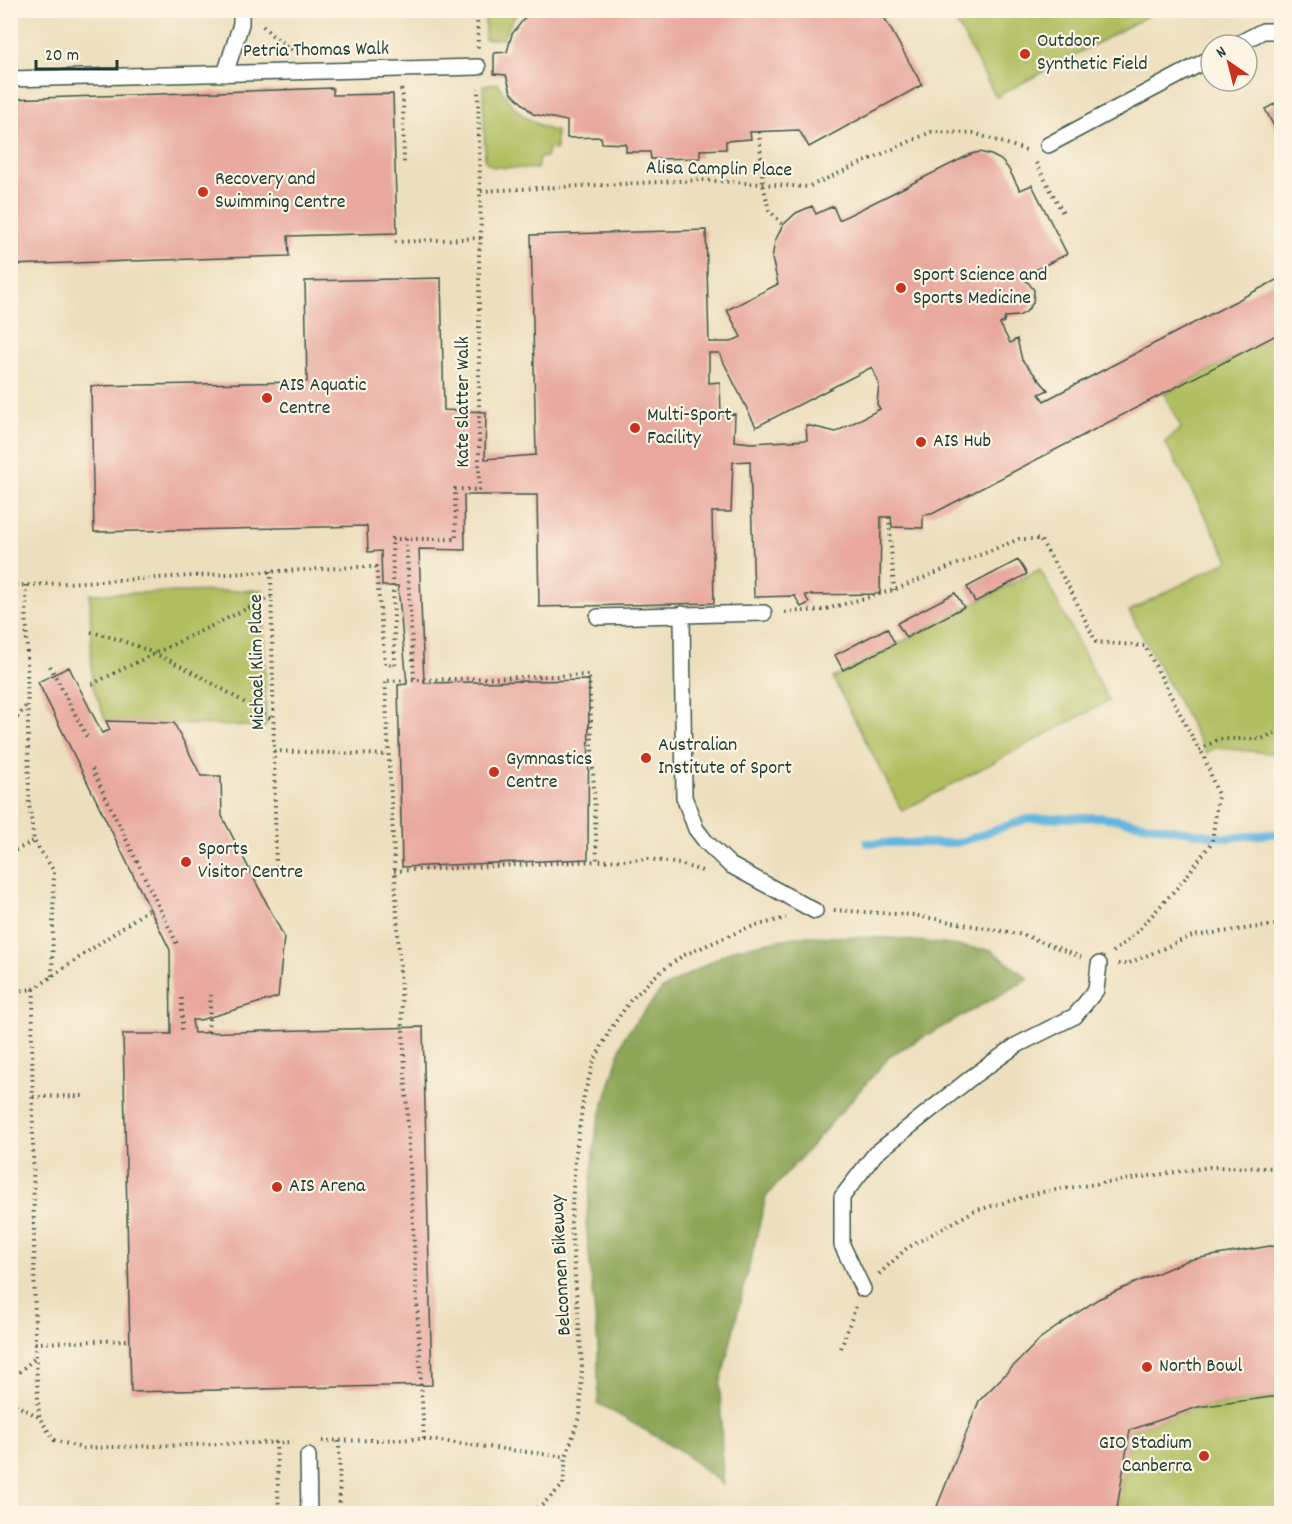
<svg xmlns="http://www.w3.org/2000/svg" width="1292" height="1524" font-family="Dekko,sans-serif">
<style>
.green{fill:#b1be60;stroke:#687e4a;stroke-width:1.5}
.forest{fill:#8ca556;stroke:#567145;stroke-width:1.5}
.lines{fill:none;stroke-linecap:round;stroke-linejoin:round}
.stream{stroke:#64b5df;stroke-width:8}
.building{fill:#e8a89e;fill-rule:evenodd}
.service-casing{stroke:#3e5549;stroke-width:18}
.path{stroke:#3e5549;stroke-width:4;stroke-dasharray:1.5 4.5;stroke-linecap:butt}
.service{stroke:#fff;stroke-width:15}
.poi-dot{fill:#c8321e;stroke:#fcf5e5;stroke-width:2}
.labels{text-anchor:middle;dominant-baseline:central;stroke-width:4.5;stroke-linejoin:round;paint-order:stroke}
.poi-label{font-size:20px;fill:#1f3d34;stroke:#fcf5e5;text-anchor:start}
.street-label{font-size:20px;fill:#1f3d34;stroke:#fcf5e5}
</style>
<rect width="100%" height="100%" fill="#fcf5e5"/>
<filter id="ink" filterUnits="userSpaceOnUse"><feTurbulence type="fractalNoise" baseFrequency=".0167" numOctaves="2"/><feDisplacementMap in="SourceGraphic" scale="12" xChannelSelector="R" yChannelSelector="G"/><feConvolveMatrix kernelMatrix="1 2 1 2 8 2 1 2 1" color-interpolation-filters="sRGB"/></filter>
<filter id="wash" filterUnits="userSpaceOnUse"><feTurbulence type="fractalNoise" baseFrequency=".008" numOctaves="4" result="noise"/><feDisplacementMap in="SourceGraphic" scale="24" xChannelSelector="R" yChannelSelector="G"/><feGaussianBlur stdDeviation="1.35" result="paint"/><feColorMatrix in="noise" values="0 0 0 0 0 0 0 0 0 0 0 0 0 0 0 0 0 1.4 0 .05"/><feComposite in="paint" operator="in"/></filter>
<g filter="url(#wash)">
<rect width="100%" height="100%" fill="#eddfbd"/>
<path class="green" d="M485,11v-1l35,1 -8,9 -9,19h-18z
M950,11h207l-161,86z
M498,83c13,26 27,37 54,48l4,-1v20l-8,-1 -2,8 -7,1 -2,11 -43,-2 -9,-6 -2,-76z
M1281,332v422l-66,-6 -9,5 -77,-142 100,-51 -64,-118 16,-14 -17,-34z
M1040,569l69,132 -207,110 -69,-133z
M263,590l3,137 -160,-6 -14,-37 -2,-90z
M1271,1397h10v116l-165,1 14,-84 68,-23z"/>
<path class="forest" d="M800,936l92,2 99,12 38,29 -138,76 -125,142 -46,188 3,100 -45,-36 -80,-46v-57l-12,-122 11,-98 27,-89 38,-48 72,-40z"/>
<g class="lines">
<path class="stream" d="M867,843h90l70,-24 74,-2 126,21 55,-5"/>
</g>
<g id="blocks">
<path class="building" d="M535,10h345l42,75 -113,62 -10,-17 -49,2 1,7 -25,2v8l-26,1v8l-49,1 -1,-7h-24v-8l-24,-1 -1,-6 -34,1v-17l-34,-7 -22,-22 -5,-17 -12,-1v-21l13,-1 5,-18 15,-19z
M333,88v7l60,-1 4,139 -109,3 1,20 -279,9v-166z
M1282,100v32l-4,2 -13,-25z
M980,152l11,3 10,5 7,8 12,22 12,-5 35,69 -47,24 7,3 7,9 -1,13 -7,9 -7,4 -14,1 -1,5 -4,2 10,19 7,-4 5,21 26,30 -9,4 5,7 238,-124v55l-350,182 -9,1v13l-31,-1 -1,-10h-10l-1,77 -75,1 4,8 -8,4 -6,-11 -41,1 -4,-136 -17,1 -2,50h-19l2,91 -175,4 -2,-112h-73l1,55 -46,-1 5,134 165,-3 -1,179 -186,8 -4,-182 9,-1 -9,-98h-16l-1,-35 -13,1 -1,-26 -273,6 -3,-146 216,-4 -2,-101 136,-3 3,132 42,2 -1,47 51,-4 -5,-220 175,-5 3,112h21l11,-5 -14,-27 51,-26 -6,-26 3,-17 8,-16 13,-12 16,-7 4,8 17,-8 6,14 132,-66zM709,353h10l37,74 116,-60 7,17 -2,20 3,5 -44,23 -30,-7 1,15 -56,3 -17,-2 1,-27 -14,1 -1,-33 -11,1z
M1018,560l9,14 -52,28 -8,-15z
M955,593l9,14 -58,31 -9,-15z
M887,628l8,16 -52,26 -8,-15z
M69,667l33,66 8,-3 -4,-9 68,2 27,53h20l1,40 62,121 -6,60 -78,23h-8l2,13 229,-6 9,358 -301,7 -8,-358h48l-1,-84 -132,-268z
M1270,1246l12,1v150h-11l-73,10 -68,23 -14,84h-182l45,-113 63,-64 56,-38 90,-39z"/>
</g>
</g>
<g filter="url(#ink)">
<use href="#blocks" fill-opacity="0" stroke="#3e5549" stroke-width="1.5"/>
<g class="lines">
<g class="service-casing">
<path id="service" d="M1236,45l27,-14h19
M225,74l16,-50v-14
M10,79l468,-12
M1048,145l163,-87
M682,614l2,183 12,32 10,13 24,23 85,46
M598,617l166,-4
M863,1289l-21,-44v-48l33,-43 97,-77 45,-32 58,-29 21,-26 3,-26
M308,1456l1,58"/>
</g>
<path class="path" d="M477,10l1,38
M263,26l9,9 22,16
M401,89l2,8 1,67
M759,132l4,52 6,26 14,15
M1036,163l28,52
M481,191l219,-11 108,7 123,-55 42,1 56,18
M395,242l86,-4
M889,517l5,73
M406,539l8,140
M271,571l5,298
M26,585l3,218 5,38 20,30 -2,105
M10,586l346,-19h20l9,97 10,1 -3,-126h64l-1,-50 24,1v-236l2,-16 -3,-150
M785,612l38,-2 71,-20 125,-51h21l30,50 26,53 49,4 54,104 20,-11h42l21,-9
M91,632c66,15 125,53 182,88
M50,666l38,73
M92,684l179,-87
M10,727l16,-21
M274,751l114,4
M92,769l86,177
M10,853l24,-12
M394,871l203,-10
M834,910l79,5 111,20 57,22
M1113,952l23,-19 47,-52 29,-39 6,-47 -14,-39 -4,-6
M1118,964h9l65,-28 90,-12
M34,989l-2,48 3,306 4,73
M10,992l24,-3 115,-80
M182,998v36
M208,1032l3,-37
M33,1097l50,-1
M879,1274l28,-26 67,-37 68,-19 168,-25 72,1
M35,1343l95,-3
M841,1348l15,-42
M10,1380l25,-22
M10,1402l29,15 15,23 28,8 211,-6
M424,1439l-39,-758 204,-6 8,186 52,-2 31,5 25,8
M322,1441l102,-2 142,18
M339,1441l1,73
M276,1442l3,72
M526,1514l16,-9 21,-20 3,-28 14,-43 2,-48 -11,-143 4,-64 9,-64 10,-34 16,-31 20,-29 24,-24 28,-21 65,-28 39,-10"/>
<use href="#service" class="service"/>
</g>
</g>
<g class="poi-dot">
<circle cx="1025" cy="54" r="6"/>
<circle cx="203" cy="192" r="6"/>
<circle cx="901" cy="288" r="6"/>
<circle cx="267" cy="398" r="6"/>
<circle cx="635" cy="428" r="6"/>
<circle cx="921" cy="442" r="6"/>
<circle cx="646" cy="758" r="6"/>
<circle cx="494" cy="772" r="6"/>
<circle cx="186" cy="862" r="6"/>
<circle cx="277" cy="1187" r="6"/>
<circle cx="1147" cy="1367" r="6"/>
<circle cx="1204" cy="1456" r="6"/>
</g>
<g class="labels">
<g class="poi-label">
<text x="1037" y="42">Outdoor<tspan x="1037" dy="23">Synthetic Field</tspan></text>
<text x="215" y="180">Recovery and<tspan x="215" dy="23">Swimming Centre</tspan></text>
<text x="913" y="276">Sport Science and<tspan x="913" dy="23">Sports Medicine</tspan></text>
<text x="279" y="386">AIS Aquatic<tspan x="279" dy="23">Centre</tspan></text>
<text x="647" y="416">Multi-Sport<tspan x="647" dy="23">Facility</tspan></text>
<text x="933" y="442">AIS Hub</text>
<text x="658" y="746">Australian<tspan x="658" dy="23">Institute of Sport</tspan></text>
<text x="506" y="760">Gymnastics<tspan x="506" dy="23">Centre</tspan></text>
<text x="198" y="850">Sports<tspan x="198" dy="23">Visitor Centre</tspan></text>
<text x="289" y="1187">AIS Arena</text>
<text x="1159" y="1367">North Bowl</text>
<text x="1192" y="1444" text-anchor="end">GIO Stadium<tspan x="1192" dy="23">Canberra</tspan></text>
</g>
<g class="street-label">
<text transform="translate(316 51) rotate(-1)">Petria Thomas Walk</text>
<text transform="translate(719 170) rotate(1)">Alisa Camplin Place</text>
<text transform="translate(464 402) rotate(-90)">Kate Slatter Walk</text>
<text transform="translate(258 662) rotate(-91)">Michael Klim Place</text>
<text transform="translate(562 1265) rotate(-93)">Belconnen Bikeway</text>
</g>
</g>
<rect width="1292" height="1524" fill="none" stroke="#fcf5e5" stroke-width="36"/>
<g transform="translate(1229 63) rotate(325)"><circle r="28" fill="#fcf5e5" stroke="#a4ab9e" stroke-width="1.5"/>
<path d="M0-4.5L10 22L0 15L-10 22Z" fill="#c8321e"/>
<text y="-9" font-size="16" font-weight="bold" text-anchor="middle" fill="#1f3d34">N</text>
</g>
<path d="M36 60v9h81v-9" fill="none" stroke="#1f3d34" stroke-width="3"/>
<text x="45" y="60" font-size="18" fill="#1f3d34" stroke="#fcf5e5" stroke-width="4.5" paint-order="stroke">20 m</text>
</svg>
